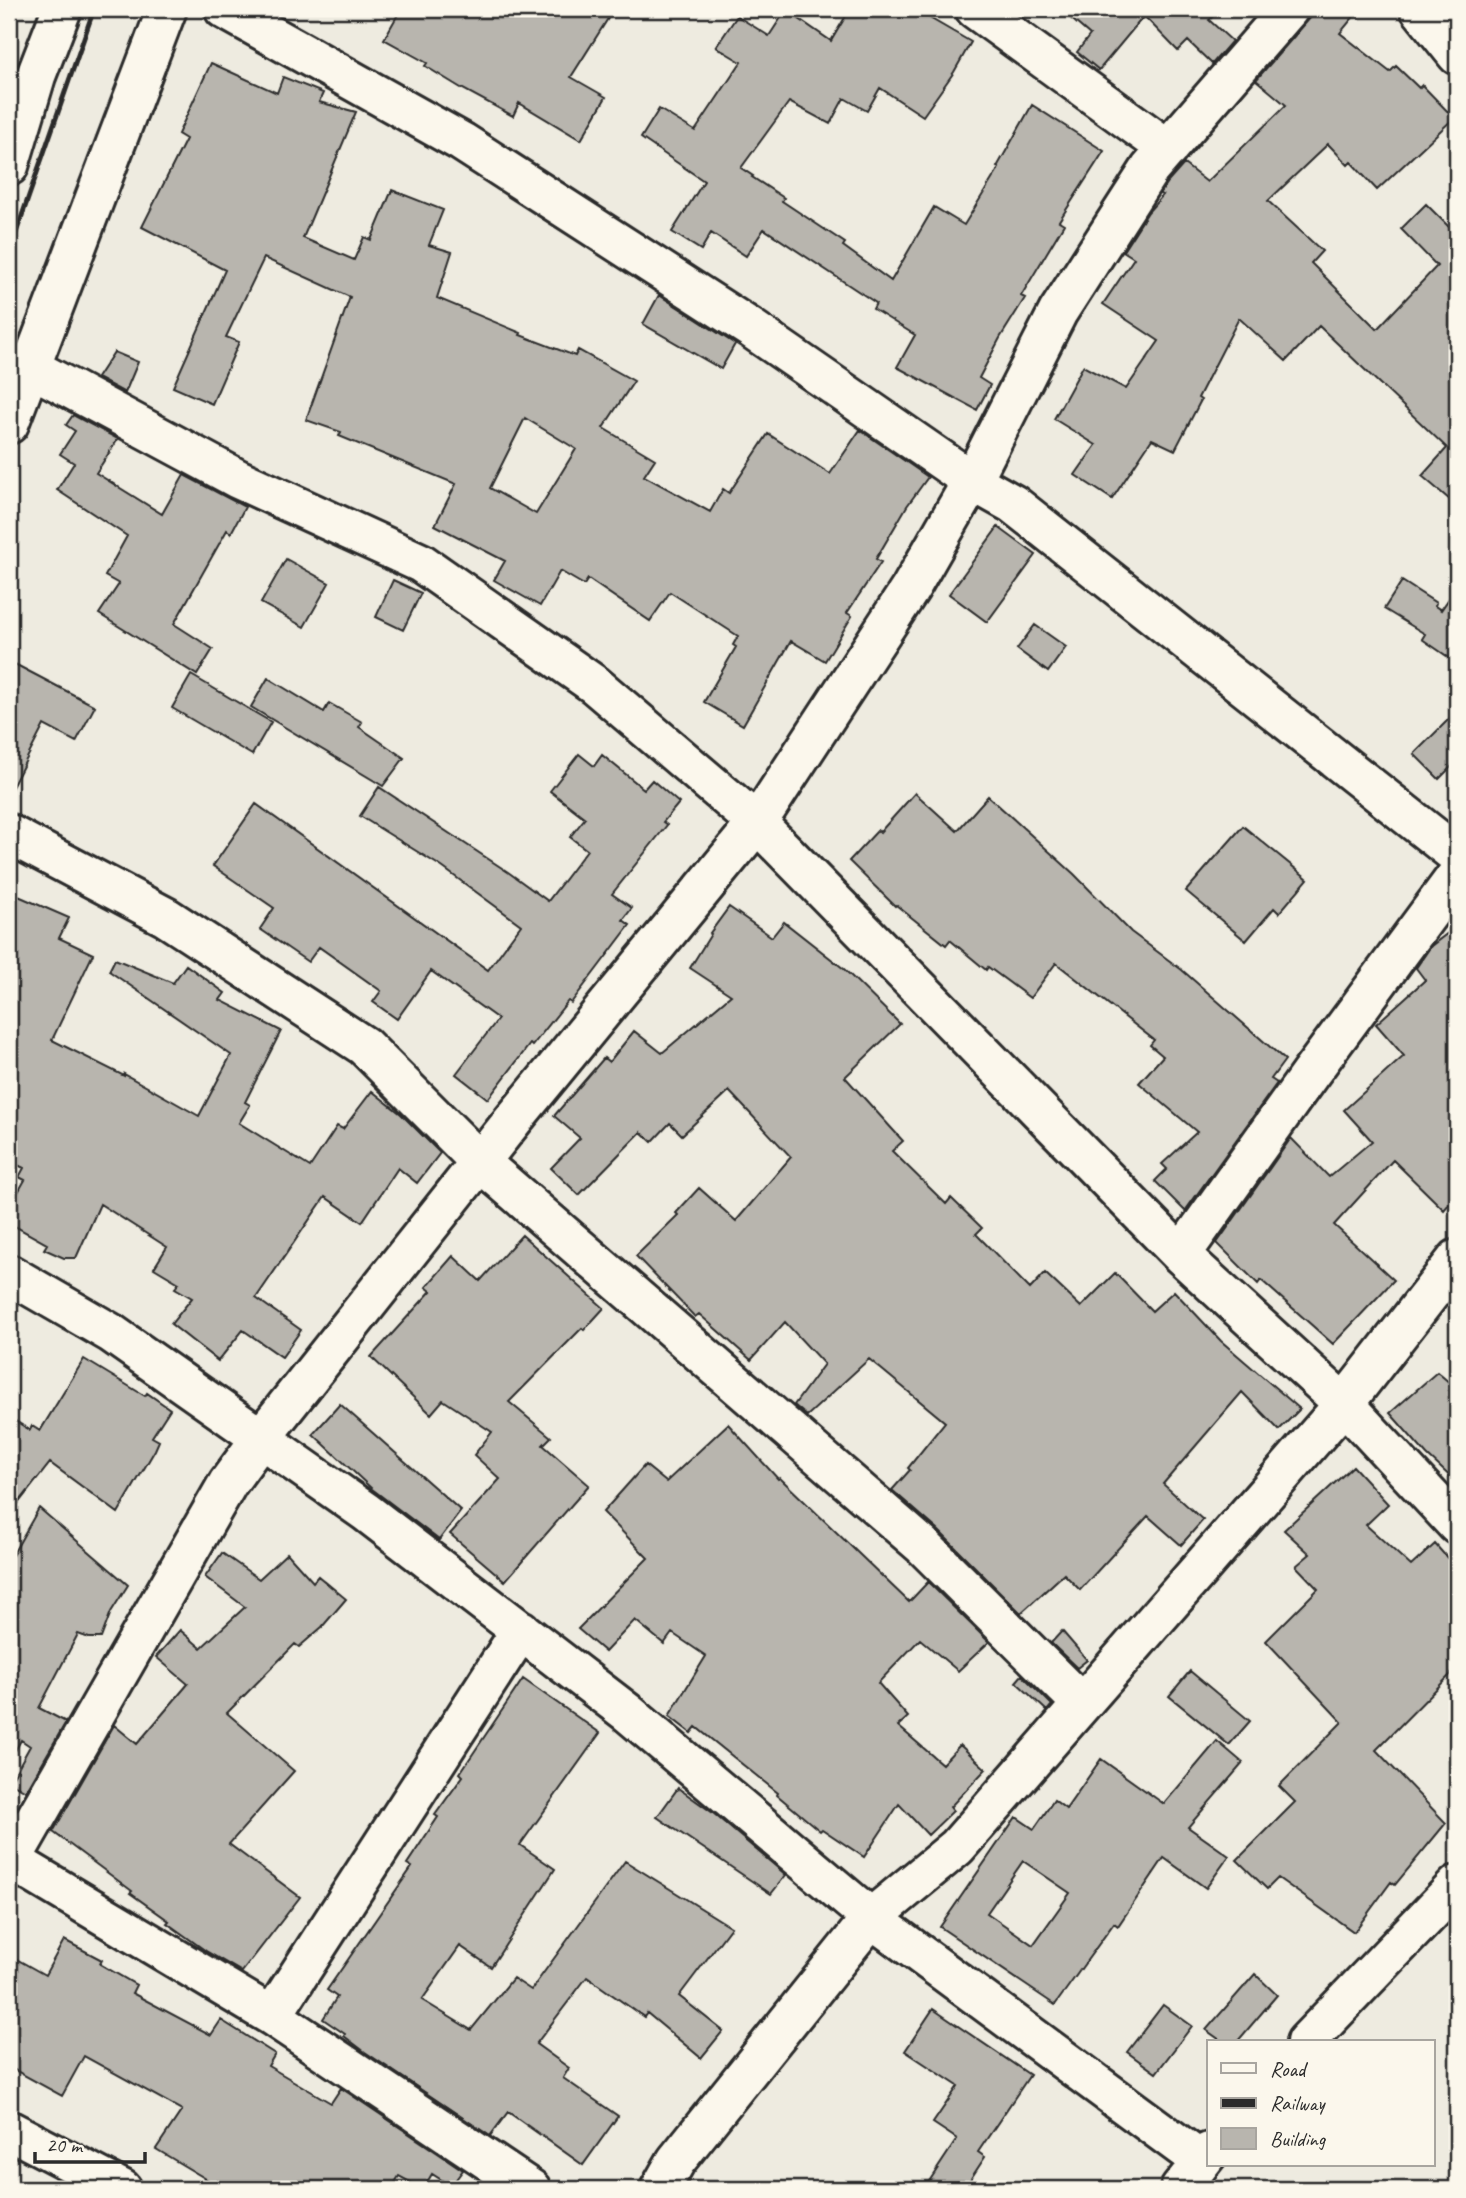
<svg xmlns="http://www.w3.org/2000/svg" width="1466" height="2198" font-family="Caveat,sans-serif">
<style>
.building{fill:#b8b5ae;stroke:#2b2b2b;stroke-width:2;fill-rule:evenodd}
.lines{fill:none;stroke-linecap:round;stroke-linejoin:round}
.minor-casing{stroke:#2b2b2b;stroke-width:44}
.minor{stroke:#fbf7ec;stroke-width:38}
.rail{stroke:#2b2b2b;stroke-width:5}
</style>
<rect width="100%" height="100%" fill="#eeebe0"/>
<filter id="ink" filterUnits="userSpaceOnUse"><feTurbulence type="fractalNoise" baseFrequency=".0143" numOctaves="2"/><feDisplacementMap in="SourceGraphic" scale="14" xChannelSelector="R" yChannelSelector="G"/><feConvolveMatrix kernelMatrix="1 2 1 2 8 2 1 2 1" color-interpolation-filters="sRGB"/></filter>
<g filter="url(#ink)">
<path class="building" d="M401,9h213l-43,68 35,20 -25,43 -62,-37 -6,13 -52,-28 -36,-22 2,-3 -43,-24z
M850,9h64l57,33 -17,30 -31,44 -43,-28 -13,23 -23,-13 -14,26 -41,-22 -48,66 12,8 -1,1 32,21 -2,3 63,42 -2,3 48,35 43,-74 30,18 35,-57 -2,-1 35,-62 72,46 -45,70 5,3 -43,72 4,2 -25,40 -21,40 11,7 -13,25 -80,-43 18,-32 -42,-26 3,-6 -112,-74 -18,27 -35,-23 -10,17 -29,-18 32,-51 -63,-43 18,-29 36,22 46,-69 -25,-15 21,-31 32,20 17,-26 45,31z
M1060,9h161l-12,11 23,21 -20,23 -24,-23 -10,10 -34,-35 -45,54 -22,-18 13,-17z
M1318,9h42l-20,24 50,39 6,-6 23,22 3,-3 32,33 -77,72 -26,-28 -3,3 -20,-21 -60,57 54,50 -11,12 66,66 60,-63 -36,-37 25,-25 31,31v271l-35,-30 25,-28 -128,-122 -33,35 -47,-43 -41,80 3,2 -26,50 -23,-11 -40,60 -37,-24 21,-30 -42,-26 29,-53 43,23 33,-48 -56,-37 31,-46 -11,-7 25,-39 15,-17 -3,-1 8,-12 16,-18 23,18 79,-77 -30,-25z
M211,63l66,30 6,-16 40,16 -4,9 37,10 -53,126 51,22 10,-23 7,3 21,-50 51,20 -14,35 23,7 -15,46 84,35 -1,2 55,21 3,-6 56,31 -31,47 52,31 -11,17 66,36 13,-23 6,4 39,-59 62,40 30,-44 68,47 -21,29 -31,53 5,3 -34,51 5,3 -27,45 -34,-20 -48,84 -39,-23 32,-55 -3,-2 5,-9 -68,-44 -20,29 -62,-42 -4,6 -24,-14 -20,35 -46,-26 11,-19 -70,-36 21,-41 -117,-48 2,-4 -35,-12 44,-123 -86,-39 -38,79 13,5 -27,62 -39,-17 52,-117 -83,-43 44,-88 -8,-5zM525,418l51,31 -40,65 -46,-26z
M659,295l76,49 -14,25 -78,-45z
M114,352l24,10 -13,31 -28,-15z
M73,415l45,24 -22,34 66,41 22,-39 61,32 -14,26 -4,-3 -53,94 39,25 -16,26 -98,-61 20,-30 -14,-8 22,-40 -70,-46 17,-27 -14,-9 15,-23 -9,-6z
M998,527l38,28 -49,67 -38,-28z
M286,559l43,24 -25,44 -43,-24z
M393,580l28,13 -18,37 -27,-13z
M1402,581l34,22 -1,3 6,4 16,-23v76l-35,-24 3,-5 -41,-25z
M1035,625l31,22 -18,25 -31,-23z
M9,661l86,45 -19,36 -32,-17 -35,68z
M191,675l80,47 -19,33 -80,-47z
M268,678l56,34 5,-9 33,19 -3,5 45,31 -21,28 -132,-79z
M1457,711v50l-18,18 -25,-25z
M579,754l15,12 8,-11 42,34 8,-9 27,23 -16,19 4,3 -55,69 20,14 -9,12 7,5 -59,78 -3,-2 -36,45 -2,-2 -42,55 -32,-25 42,-55 -67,-48 -34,48 -24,-17 8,-11 -62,-44 -11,15 -48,-33 14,-21 -61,-42 43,-62 232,166 33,-45 -79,-58 -82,-51 19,-29 129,85 40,29 39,-51 -17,-13 15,-19 -35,-27z
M915,793l42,38 31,-35 86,78 57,58 51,38 103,90 -14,19 6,4 -92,128 -30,-30 12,-12 -5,-5 35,-32 -58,-49 24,-27 -13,-11 4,-5 -98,-77 -26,35 -42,-31 -2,3 -36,-30 -4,5 -50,-40 -1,1 -46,-45 29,-31 2,2z
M1243,826l65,53 -29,34 -5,-5 -28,33 -60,-50z
M9,892l60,26 -10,20 34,16 -41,86 72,36v-2l75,42 32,-61 -122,-84 6,-12 58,24 13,-18 39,28 -5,7 61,31 -36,71 5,3 -11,18 71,44 27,-41 6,3 29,-38 29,23 39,39 -23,30 -19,-15 -36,54 -37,-25 -69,101 45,32 -19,27 -39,-27 -25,31 -47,-37 21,-26 -17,-10 4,-5 -25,-15 13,-21 -67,-43 -24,54h-12l-20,-9 3,-5 -38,-21v-15l16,-28 -6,-3 5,-9 -15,-7z
M729,907l43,30 12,-15 60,47 56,55 -55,53 58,64 -11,10 54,53 5,-6 31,30 -6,6 54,55 15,-16 36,34 34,-34 37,38 22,-20 47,50 79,68 -21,21 -37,-38 -79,92 40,36 -22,25 -33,-29 -68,74 -16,-16 -43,39 -83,-83 -46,-40 18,-20 -2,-2 37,-46 -76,-63 -62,57 -13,-11 30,-41 -39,-42 -34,38 -52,-46 -4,3 -59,-61 42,-41 -2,-2 23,-25 37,33 55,-64 -62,-66 -47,44 -12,-12 -18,19 -11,-10 -62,63 -28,-27 29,-30 -26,-22 50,-58 5,4 25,-31 28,22 69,-58 -41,-27 21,-34 -1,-1z
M1457,926v269l-13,15 -51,-50 -59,65 60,55 -61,64 -72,-64 -3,4 -41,-41 74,-105 38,39 43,-36 -28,-31 60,-54 -28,-32 49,-44 -9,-12 15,-22z
M522,1235l82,73 -20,22 -2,-2 -73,74 42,35 -8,8 46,40 -84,96 -55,-47 50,-55 -26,-24 18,-23 -49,-32 -12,14 -60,-57 60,-66 -5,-4 27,-31 27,25z
M84,1359l61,37 2,-3 23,16 -18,28 7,4 -4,9 -37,63 -68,-50 -41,52v-98l21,13 2,-4 8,5z
M1437,1372l20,17v94l-30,-28 -37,-42z
M340,1404l121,107 -22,29 -67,-51 -59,-55z
M728,1424l50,55 2,-1 129,124 19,-20 61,60 -31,29 -38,-32 -42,44 30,34 -10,9 44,38 18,-19 26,24 -36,38 3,4 -25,24 -29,-31 -35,53 -42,-28 -2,2 -43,-36 1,-2 -82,-66 -5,6 -22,-17 37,-60 -34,-23 -8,11 -29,-24 -30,32 -27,-23 70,-71 -45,-46 42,-47 21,17z
M1353,1466l35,38 -22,21 45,41 24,-22 22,25v99l-81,82 70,73 -51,62 -4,-3 -37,50 -76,-54 -11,11 -30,-29 58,-58 -16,-16 63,-64 -76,-81 52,-52 -22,-23 14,-12 -26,-24z
M39,1508l89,77 -17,27 -10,26h-12l-11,-4 -39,74 27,14 -40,69 -16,-9 20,-36 -9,-6 -12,22v-201z
M222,1553l37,26 28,-26 26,29 5,-6 28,23 -24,28 -23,20 -4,-3 -68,69 67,58 -65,73 71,53 -58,75 -36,-21 -39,-28 2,-2 -39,-28 2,-2 -79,-59 61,-107 23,19 51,-60 -32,-27 24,-27 21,18 44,-41 -40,-30z
M1062,1631l25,29 -10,8 -26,-25z
M1190,1671l60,50 -21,24 -60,-49z
M1022,1675l30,30 -5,6 -31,-29z
M523,1679l77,54 -80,112 35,24 -64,98 -31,-21 -38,54 49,30 42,-52 18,12 94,-129 106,66 -52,69 44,35 -22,27 -54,-45 -3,4 -57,-40 -51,67 33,24 -6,10 55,38 -35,49 -75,-53 -18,24 -125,-84 -21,-16 1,-2 -22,-15 14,-22 -10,-7 85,-123 -5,-3 31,-47 -3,-2 28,-39 -3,-3z
M1217,1741l26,22 -55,64 41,29 -23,32 -42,-30 -46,68 -4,-3 -59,82 -115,-78 76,-110 18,12 20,-29 12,9 35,-50 63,45zM1023,1861l47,32 -37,52 -46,-32z
M678,1788l35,25 73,62 -15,19 -114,-77z
M64,1940l38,20 -2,4 36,21 -4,8 79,42 10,-15 54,34 -7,12 63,37 10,-15 122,82 -12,16 -19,-12 -9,15 -24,-13 -8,13h-168l-67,-40 26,-39 -98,-54 -22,40 -53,-29v-112l36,20z
M1255,1974l22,21 -40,47h-14l-17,-12z
M1163,2005l29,21 -36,47 -29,-21z
M933,2009l97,66 -52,77 7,5 -21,32h-40l33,-50 -24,-16 25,-37 -53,-35z"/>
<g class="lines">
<g class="minor-casing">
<path id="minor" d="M224,9l238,133 290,187 220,152 41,23 444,351
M975,9l193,140
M1420,9l37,46
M9,166l27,-90 26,-67
M30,367l208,112 183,84 174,122 162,138 424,432 163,149 113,121
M9,424l158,-415
M9,834l157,83 198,129 116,116 443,384 158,157
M1181,1255l129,-181 147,-199
M9,1274l102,59 255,179 262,201 243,205 330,243
M9,1859l263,157 259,173
M11,1861l217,-378 33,-45 253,-319 243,-296 153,-234 62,-108 86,-169 92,-143 139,-160
M272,2016l249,-386
M1306,2042l151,-157
M9,2130l113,59
M660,2189l16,-28 195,-243 86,-71 387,-443 113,-145
M1180,2189l29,-37"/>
</g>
<use href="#minor" class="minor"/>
<path class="rail" d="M9,253l85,-244"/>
</g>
</g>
<rect width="1466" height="2198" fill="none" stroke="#fbf7ec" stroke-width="35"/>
<rect x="18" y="18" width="1431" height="2163" fill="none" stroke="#2b2b2b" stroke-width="2.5" filter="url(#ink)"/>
<rect x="1207" y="2040" width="228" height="126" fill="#fbf7ec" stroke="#a8a59f" stroke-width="2"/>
<rect x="1221" y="2063" width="35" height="10" fill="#fbf7ec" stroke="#a8a59f" stroke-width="2"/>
<text x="1270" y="2076" font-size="21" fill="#2b2b2b">Road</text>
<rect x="1221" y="2098" width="35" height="10" fill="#2b2b2b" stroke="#a8a59f" stroke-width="2"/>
<text x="1270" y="2110" font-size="21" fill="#2b2b2b">Railway</text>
<rect x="1221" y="2128" width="35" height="21" fill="#b8b5ae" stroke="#a8a59f" stroke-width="2"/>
<text x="1270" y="2146" font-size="21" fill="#2b2b2b">Building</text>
<path d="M35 2152v10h110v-10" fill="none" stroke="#2b2b2b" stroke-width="3.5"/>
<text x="46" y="2152" font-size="21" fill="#2b2b2b" stroke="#fbf7ec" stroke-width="5" paint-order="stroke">20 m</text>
</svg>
